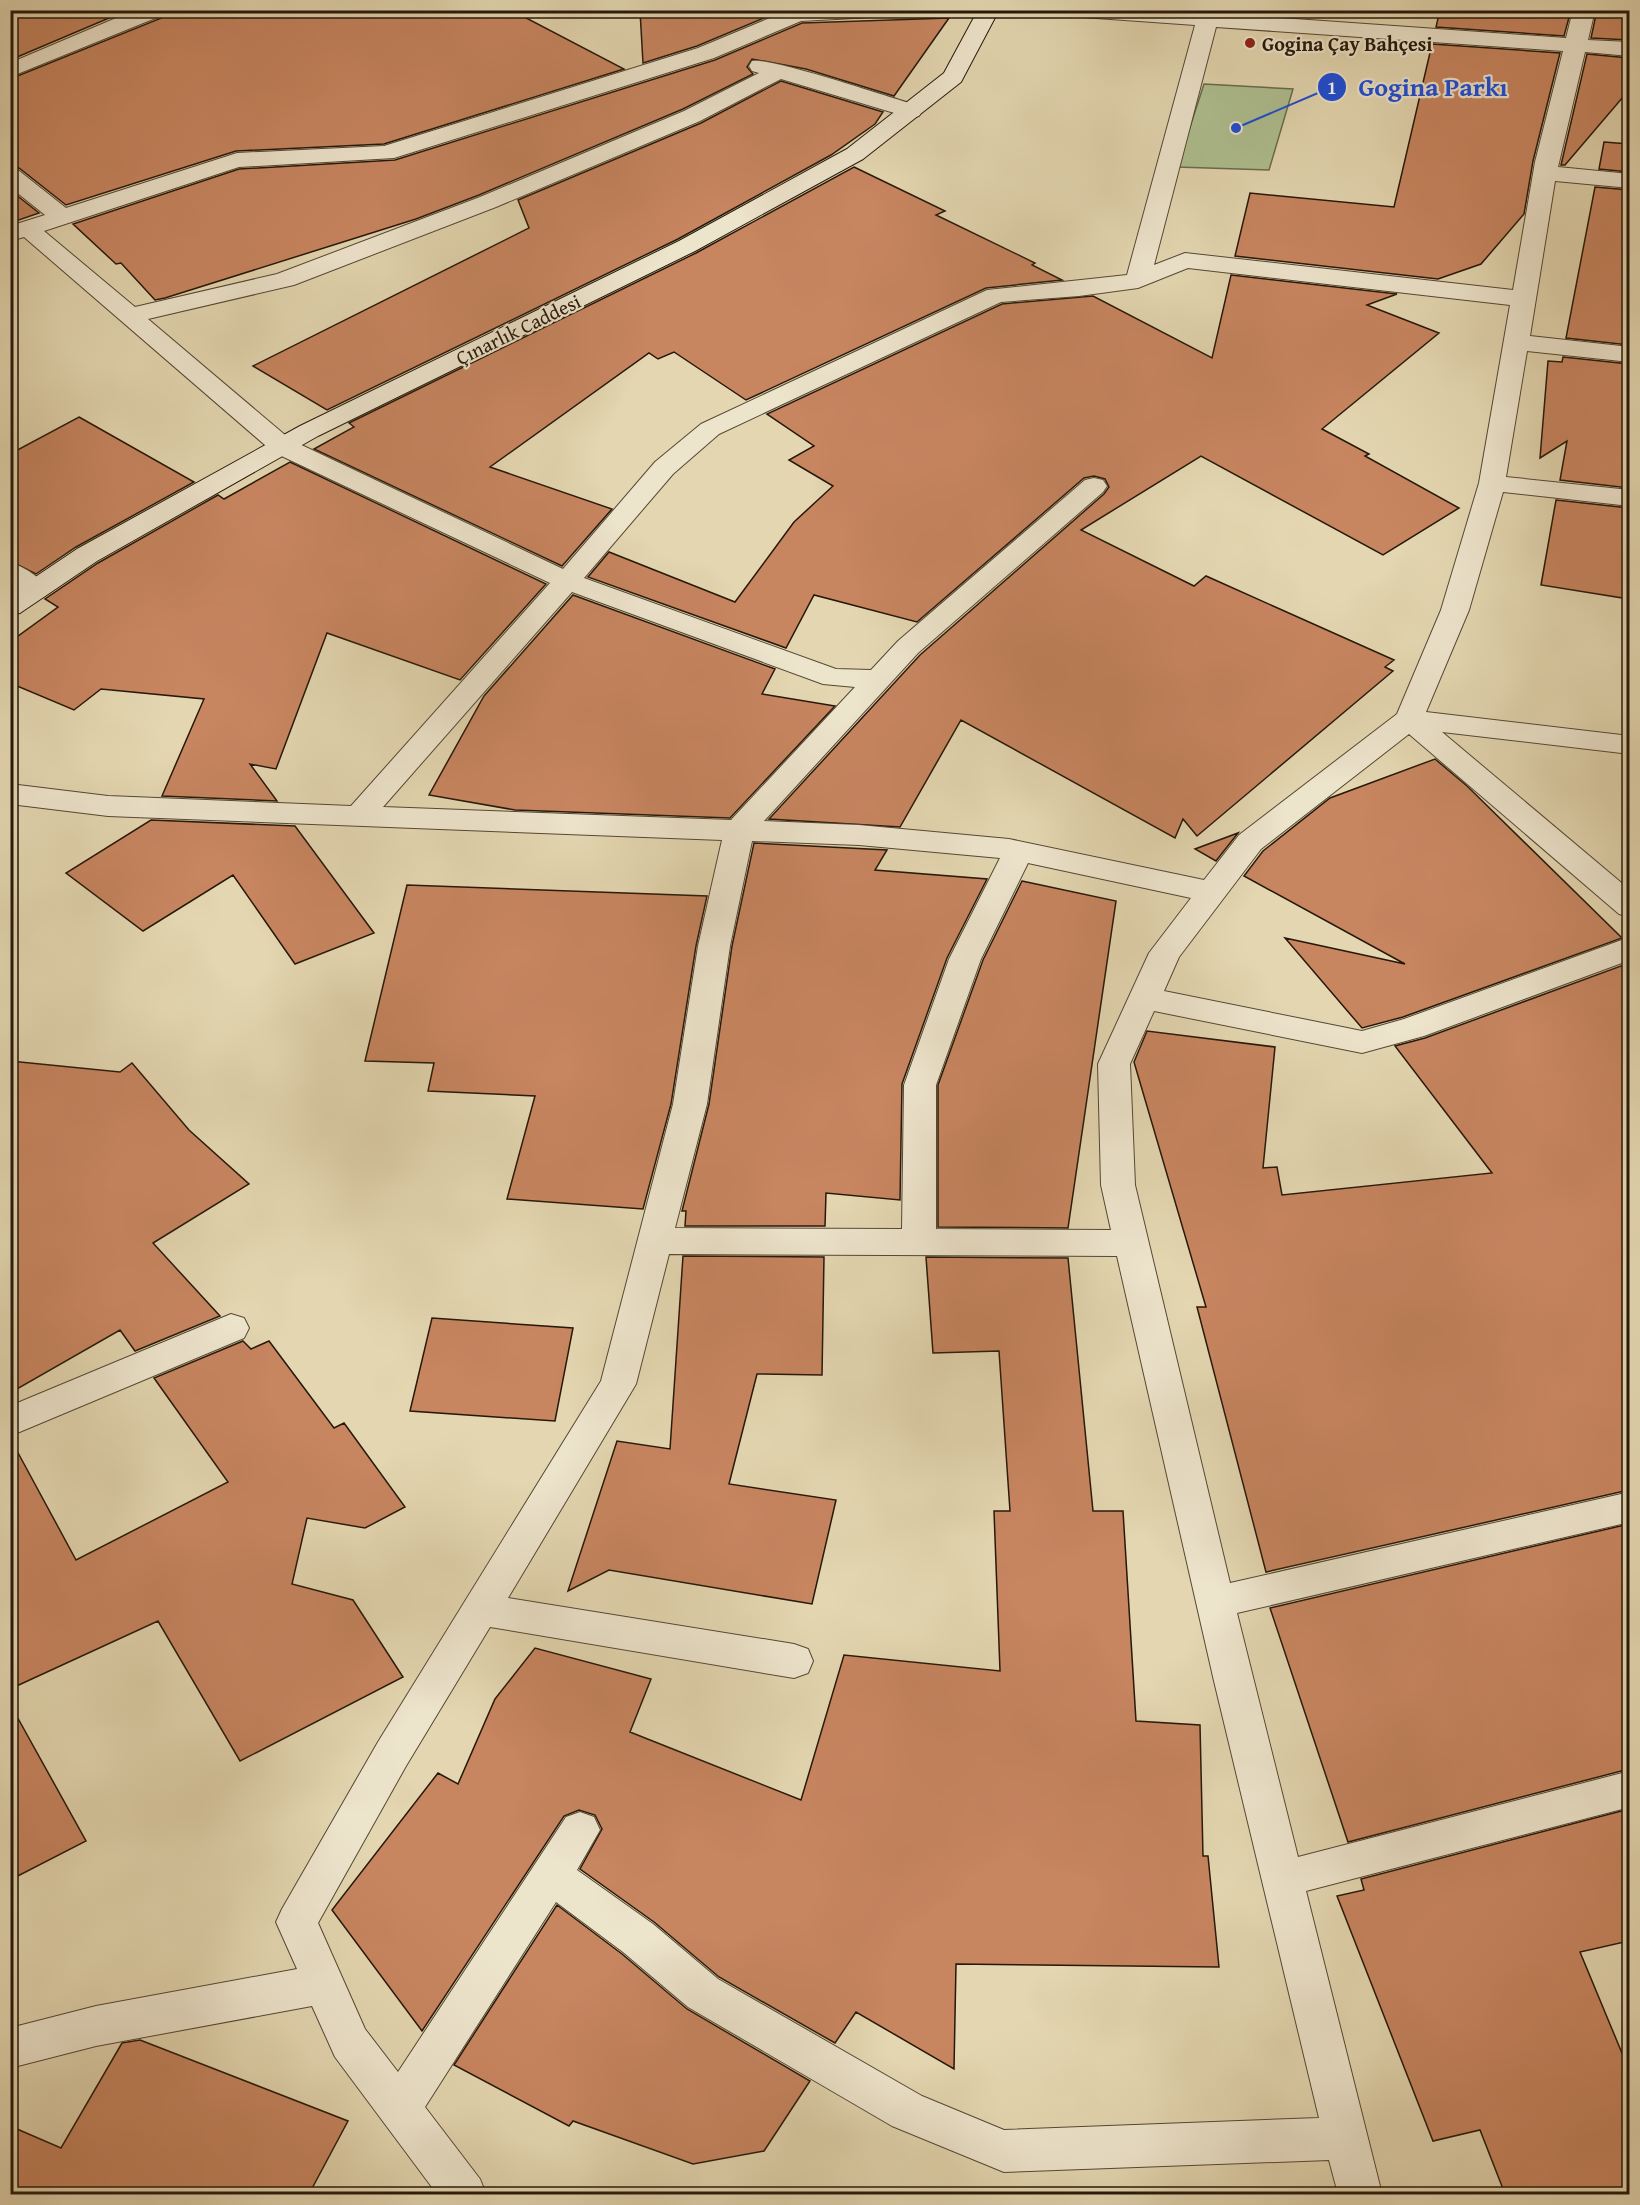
<svg xmlns="http://www.w3.org/2000/svg" width="1640" height="2205" font-family="'Gentium Book Plus',serif">
<style>
.green{fill:#aebf90;stroke:#6a6c4d;stroke-width:1.5}
.building{fill:#c78560;stroke:#26180a;stroke-width:1.5}
.lines{fill:none;stroke-linecap:round;stroke-linejoin:round}
.street-casing{stroke:#554834;stroke-width:2}
.secondary-casing{stroke:#26180a;stroke-width:2}
.street{fill:#ede4cc;fill-rule:evenodd}
.secondary{fill:#ede4cc;fill-rule:evenodd}
.poi-dot{fill:#8f2418;stroke:#ede4cc;stroke-width:2}
.labels{text-anchor:middle;dominant-baseline:central;stroke-width:4.5;stroke-linejoin:round;paint-order:stroke}
.far-poi-label{font-size:20px;font-weight:bold;fill:#26180a;stroke:#ede4cc;text-anchor:start}
.far-street-label{font-size:20px;fill:#26180a;stroke:#ede4cc}
.leader{fill:none;stroke:#1d4ed8;stroke-width:2}
.callout-dot{fill:#1d4ed8;stroke:#ede4cc;stroke-width:2}
.mark-label{font-size:18px;text-anchor:middle;font-weight:bold;fill:#fff}
.callout-label{font-size:26px;text-anchor:middle;font-weight:bold;fill:#1d4ed8;stroke:#ede4cc;stroke-width:4.5;stroke-linejoin:round;paint-order:stroke}
</style>
<rect width="100%" height="100%" fill="#e3d6b0"/>
<filter id="stains"><feTurbulence type="fractalNoise" baseFrequency=".00333" numOctaves="4"/><feColorMatrix values="0 0 0 0 .2 0 0 0 0 .09 0 0 0 0 .02 0 0 0 .5 -.17"/></filter>
<radialGradient id="worn" r=".72"><stop offset=".6" stop-color="#630" stop-opacity="0"/><stop offset="1" stop-color="#630" stop-opacity=".3"/></radialGradient>
<path class="green" d="M1204,84l89,5 -24,81 -92,-3z"/>
<path class="building" d="M10,10h118l-118,50z
M167,10h344l113,59 -240,75 -148,7 -170,54 -47,-37 -9,-2v-87l154,-62z
M764,10v8l-67,28 -54,17 -3,-52z
M1440,10h131l-7,26 -128,-9z
M1597,10h32v30l-38,-2z
M949,18l-55,78 -88,-27 -54,-10 -5,8 6,7 -70,35 -204,86 -63,24 -251,79 -10,2 -34,-37 -5,1 -43,-40 166,-55 156,-9 320,-100 87,-37z
M1432,44l128,9 -27,108 -9,53 -43,50 -43,15 -203,-23 15,-63 144,14z
M1587,54l42,4v32l-64,75h-4z
M781,81l102,31 -8,12 -44,31 -153,84 -351,171 -74,-44 276,-138 -11,-28 183,-77z
M1604,142l25,2v28l-30,-3z
M854,167l91,44 -9,4 99,48 -3,2 30,15 -76,8 -240,112 -72,-48 -16,7 -9,-6 -159,114 122,42 -50,57 -248,-117 40,-22 -5,-4 347,-170z
M1595,187l34,3v155l-63,-7z
M10,190l29,23 -29,10z
M1231,275l166,19 -30,11 72,28 -117,96 47,25 -4,2 94,52 -76,47 -182,-99 -120,74 113,56 12,-10 188,84 -9,7 8,4 -196,165 -14,-17 -8,19 -214,-118 -61,107 -131,-8 151,-164 184,-161 5,-7 -4,-8 -11,-3 -10,2 -167,144 -103,-27 -28,53 -198,-71 21,-25 126,50 59,-80 39,-36 -44,-26 25,-14 -47,-32 235,-110 91,-8 119,62z
M1563,357l66,7v124l-69,-8 7,-39 -27,17 8,-97 14,1z
M79,417l115,65 -118,65 -40,27 -26,-13v-107z
M290,462l256,122 -86,96 -133,-47 -51,136 -26,-5 27,37 -115,-5 42,-97 -103,-10 -27,21 -64,-27v-41l48,-35 -13,-8 53,-36 120,-68 6,4z
M1556,500l73,8v91l-88,-14z
M573,595l202,74 -13,25 73,12 -105,112 -215,-8 -86,-15 55,-99z
M1435,759l32,27 155,152 -219,79 -41,11 -77,-90 120,26 -161,-88 19,-25 67,-53z
M151,820l144,6 79,107 -79,31 -62,-89 -90,56 -77,-58z
M1238,833l-22,28 -21,-12z
M754,843l133,7 -12,20 112,9 -40,79 -45,126 -2,116 -74,-7 -1,33h-140l1,-15h-4l27,-107 23,-158z
M1022,881l94,20 -48,327 -130,-1v-142l45,-125z
M407,885l300,11 -11,50 -25,158 -28,105 -136,-10 28,-103 -107,-5 6,-28 -69,-2z
M1629,963v527l-363,82 -69,-265h9l-72,-245 13,-31 128,16 -12,121 14,-1 5,28 210,-22 -97,-127 30,-8z
M10,1061l110,11 12,-9 57,67 60,54 -96,59 67,73 -85,35 -15,-21 -110,63z
M683,1256l141,1 -2,118 -65,-1 -28,110 107,16 -24,104 -203,-34 -41,21 49,-150 53,8z
M926,1257l142,1 25,253h30l13,210 64,4 3,131h5l11,111 -263,-3 -2,105 -98,-57 -21,31 -116,-66 -65,-55 -74,-53 22,-40 -7,-14 -16,-5 -15,6 -142,215 -90,-121 106,-137 20,11 37,-85 40,-51 116,31 -21,53 171,68 43,-145 156,16 -6,-160h16l-11,-160 -66,2z
M432,1318l141,10 -18,93 -145,-10z
M243,1341l8,8 18,-8 65,87 10,-5 61,84 -40,21 -58,-10 -15,66 61,16 50,77 -163,84 -82,-140 -148,68v-251l66,122 152,-78 -74,-104z
M1629,1524v245l-281,73 -78,-234z
M10,1704l76,137 -76,39z
M1629,1809v132l-49,11 49,118v124h-124l-25,-64 -47,11 -96,-245 27,-6 -3,-11z
M557,1905l65,49 65,55 123,72 -46,70 -71,13 -120,-43 -4,5 -115,-61z
M140,2040l208,81 -39,73h-299v-68l51,22 61,-105z"/>
<g class="lines">
<g class="street-casing">
<path id="street" d="M135,10h30l-2,5 -153,62v-14z
M789,10h110l-2,5 -8,1 -88,5 -87,37 -320,100 -155,9 -195,64 91,76 142,-33 203,-77 204,-86 75,-38 -7,-2 -3,-5 3,-5c19,-4 139,37 167,45l3,5 -3,5 -8,2 -130,-39 -81,42 -204,86 -202,78 -146,34 143,121 272,129 92,-107 46,-38 286,-134 140,-15 68,-250 -127,-9 -8,-1 -2,-5h110l398,28 7,-28h22l-7,30 42,2v14l-45,-4 -27,115 72,7v14l-75,-7 -25,155 100,11v15l-103,-11 -21,126 124,13v16l-127,-14 -34,118 -43,102 204,24v18l-188,-22 188,158v27l-11,-3 -210,-180 -148,115 -82,108 -15,34 198,40 42,-12 226,-82v23l-206,76 -62,17 -208,-42 -24,53 5,121 95,398 400,-91v30l-393,91 61,244 332,-86v36l-324,84 76,303h-44l-9,-34 -325,12 -112,-46 -204,-119 -65,-55 -67,-50 -131,205 55,72 6,15h-49l-102,-137 -23,-51 -216,40 -86,22v-40l86,-22 201,-37 -21,-47 6,-13 96,-167 223,-361 72,-277 25,-158 24,-106 -614,-24 -98,-12v-20l98,12 243,10 199,-223 -277,-131 -249,-215 -14,4v-15l35,-11 -35,-28v-19l8,2 48,38 171,-55 147,-7 314,-98zM1216,27l347,24 -28,111 -22,128 -328,-37 -31,12zM1188,268l322,37 -31,178 -38,127 -44,104 -158,121 -35,45 -195,-41 -150,-14 -95,-4 154,-168 185,-161 4,-6 -4,-6 -9,-2 -9,2 -187,161 -27,29 -35,-1 -252,-91 89,-104 46,-40 282,-132 78,-6 59,-8zM572,592l251,92 32,3 -124,133 -348,-13zM752,841l107,4 141,13 -51,101 -45,126 -2,144 -227,-1 32,-124 23,-158zM1028,863l163,35 -42,55 -51,111 3,121 10,45 -175,-1v-144l45,-126zM669,1254l448,2 97,425 105,437 -315,12 -82,-34 -204,-117 -65,-55 -76,-54 23,-40 -6,-13 -14,-5 -14,5 -168,255 -33,-43 -47,-106 88,-157 84,-139 304,51 14,-5 5,-12 -5,-12 -14,-5 -286,-46 128,-214z
M10,563c14,3 31,15 39,27l-4,6c-16,4 -23,-2 -35,-11z
M231,1314l13,4 5,10 -5,10 -234,98v-30z"/>
</g>
<g class="secondary-casing">
<path id="secondary" d="M978,10h21l-38,72 -98,77 -168,92 -377,185 -221,125 -77,52 -10,2v-21l67,-45 223,-123 379,-185 168,-92 97,-76z"/>
</g>
<use href="#street" class="street"/>
<use href="#secondary" class="secondary"/>
</g>
<circle class="poi-dot" cx="1250" cy="43" r="6"/>
<g class="labels">
<g class="far-poi-label">
<text x="1262" y="43">Gogina Çay Bahçesi</text>
</g>
<g class="far-street-label">
<text transform="translate(518 329) rotate(-26)">Çınarlık Caddesi</text>
</g>
</g>
<path class="leader" d="M1236 128L1332 87"/>
<g class="callout-dot">
<circle cx="1236" cy="128" r="6"/>
<circle cx="1332" cy="87" r="15"/>
</g>
<g class="mark-label">
<text x="1332" y="94">1</text>
</g>
<g class="callout-label">
<text x="1433" y="96">Gogina Parkı</text>
</g>
<rect width="1640" height="2205" fill="none" stroke="#e3d6b0" stroke-width="36"/>
<rect x="12" y="12" width="1616" height="2181" fill="none" stroke="#26180a" stroke-width="3"/>
<rect x="18" y="18" width="1604" height="2169" fill="none" stroke="#26180a" stroke-width="1.5"/>
<rect width="100%" height="100%" filter="url(#stains)"/>
<rect width="100%" height="100%" fill="url(#worn)"/>
</svg>
